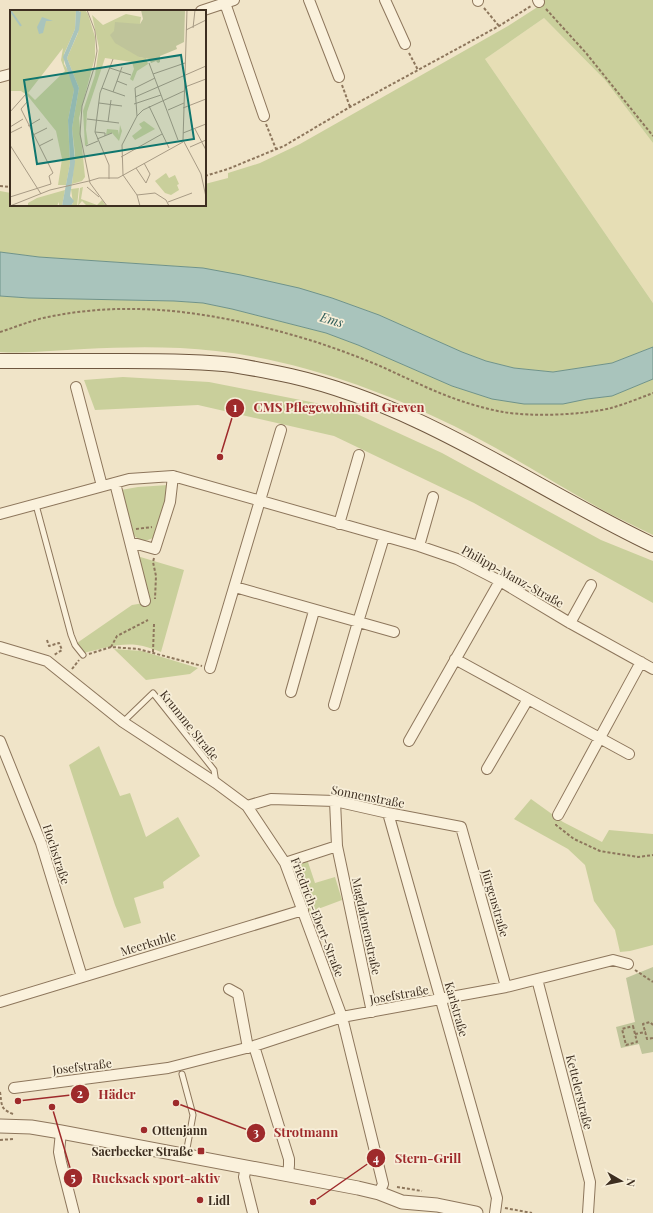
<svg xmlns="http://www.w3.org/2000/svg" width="653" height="1213" font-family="'Playfair Display',serif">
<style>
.farmland{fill:#e6deb5}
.green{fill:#c9cf9b}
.cemetery{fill:#bfc49a}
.water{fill:#a9c4bc;stroke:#6f938a}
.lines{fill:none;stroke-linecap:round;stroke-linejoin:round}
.service-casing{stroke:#8d765c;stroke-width:7}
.minor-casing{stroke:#8d765c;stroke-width:12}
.tertiary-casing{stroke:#8d765c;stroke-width:15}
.secondary-casing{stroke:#6f573f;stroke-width:16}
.path{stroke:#8d765c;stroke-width:2;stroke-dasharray:3 2;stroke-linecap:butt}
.service{stroke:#faf1dc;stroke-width:5}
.minor{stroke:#faf1dc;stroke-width:10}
.tertiary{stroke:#faf1dc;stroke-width:13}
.secondary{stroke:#faf1dc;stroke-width:14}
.poi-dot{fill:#9e2a2b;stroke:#f7eed8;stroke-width:1.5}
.labels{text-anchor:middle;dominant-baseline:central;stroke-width:3.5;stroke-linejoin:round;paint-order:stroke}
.street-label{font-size:12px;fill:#3d2e20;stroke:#f7eed8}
.poi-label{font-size:12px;font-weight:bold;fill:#3d2e20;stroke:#f7eed8;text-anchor:start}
.water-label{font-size:13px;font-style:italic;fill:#2f5d5a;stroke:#f7eed8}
.inset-river{fill:none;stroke:#a9c4bc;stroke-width:2}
.inset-road{fill:none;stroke:#a89b85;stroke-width:1}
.view{fill:#0f766e;fill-opacity:0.15;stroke:#0f766e;stroke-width:2}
.inset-edge{fill:none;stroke:#3d2e20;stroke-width:2}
.leader{fill:none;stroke:#9e2a2b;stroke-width:1.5}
.callout-dot{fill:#9e2a2b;stroke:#f7eed8;stroke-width:1.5}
.mark-label{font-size:12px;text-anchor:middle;font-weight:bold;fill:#fff}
.callout-label{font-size:13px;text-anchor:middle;font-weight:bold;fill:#9e2a2b;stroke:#f7eed8;stroke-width:3.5;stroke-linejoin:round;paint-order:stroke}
</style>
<rect width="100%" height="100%" fill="#f0e4c8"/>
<path class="farmland" d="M544,18l61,62 48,63v160l-168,-244z"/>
<path class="green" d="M544,0h109v143l-48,-63 -61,-62 -59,41 168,244v44l-41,16 -59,9 -39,-4 -28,-7 -24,-9 -83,-37 -47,-17 -129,-30 -164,-11 -39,-5v-61l11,2v12h194v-21l23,-6v-5l32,-10 40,-19 208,-118 28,-18z
M0,296l29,2 145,3 29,2 29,6 94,24 32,12 94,41 40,13h95l25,-3 41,-17v156c-14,-7 -27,-13 -41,-20 -53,-28 -103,-62 -158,-89 -72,-36 -157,-66 -238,-75 -44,-5 -89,-4 -132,-2 -28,1 -56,5 -84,3z
M123,377l86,5 137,27 96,44 159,87 52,21v42l-179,-100 -140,-67 -136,-31 -103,5 -11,-30z
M168,485l-2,18 -13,35c-8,4 -13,3 -20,-3l-12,-45 17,-3z
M137,556l47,14 -23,82c-8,-3 -16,-6 -24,-7 -19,-2 -36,4 -53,8l-7,-10 55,-38 18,-3z
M114,649l28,2 56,17 -8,6 -44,6z
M99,746l21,50 10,-3 16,44 32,-20 22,39 -37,26 1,6 -30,10 7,25 -17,5 -9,-23 -46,-140z
M531,799l32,23 39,20 7,-12 44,4v111l-23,6 -10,1 -5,-22 -21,-29 -9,-36 -17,-16 -54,-30z
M307,859l8,24 20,-6 7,23 -32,12 -18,-47z"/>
<path class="cemetery" d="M653,967v85l-11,2 -3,-10 -18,4 -5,-21 19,-5 -9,-44z"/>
<path class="water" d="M0,252l39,5 164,11 38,7 58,13 33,10 47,17 83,37 24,9 28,7 39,4 59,-9 41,-16v32l-41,17 -25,3 -24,5h-39l-32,-5 -40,-13 -94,-41 -32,-12 -94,-24 -29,-6 -29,-2 -145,-3 -29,-2z"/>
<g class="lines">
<g class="service-casing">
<path id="service" d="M36,505l35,130 4,10 8,10
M123,722l30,-29 61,77 2,13
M182,1074l11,41 -7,39"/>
</g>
<g class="minor-casing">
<path id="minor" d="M309,0l30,77
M385,0l20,44
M478,0v1
M538,0l1,2
M225,3l39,113
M201,11l33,-11
M0,77l11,-3
M76,387l26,99
M115,483l30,118
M0,514l129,-35 44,-3 246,70 38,13 43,22 70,42 83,46
M339,524l20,-69
M130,542l25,7 15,-47 3,-26
M419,546l14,-49
M235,587l159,45
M570,623l21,-38
M0,647l47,14 76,61 93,61 31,23 38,57 57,154 41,167 -4,9
M455,659l73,40 -41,70
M210,668l71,-238
M291,692l23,-81
M528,699l101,55
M334,705l24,-83 26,-85
M0,741l41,102 41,134
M409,741l91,-160
M335,801l2,45 35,166
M247,806l24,-7 64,2 53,12 73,14 45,160
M388,813l109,385 -2,15
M558,815l83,-153
M285,863l52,-17
M537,979l53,203 -2,31
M229,989l9,5 10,54
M0,1002l303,-92
M254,1046l35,113v6l-1,10
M14,1088l154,-20 86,-22 88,-29 164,-30 107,-27 15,4
M61,1132l-2,20 2,10 13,51
M246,1167l-2,10 9,36"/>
</g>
<g class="tertiary-casing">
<path id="tertiary" d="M0,1126l31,1 30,5 297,56 21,5 23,9 35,3 39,8"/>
</g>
<g class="secondary-casing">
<path id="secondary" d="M0,361c42,0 84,0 125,0 36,0 73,0 108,4 19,3 39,7 58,11 132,30 242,112 362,169"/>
</g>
<path class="path" d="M484,8l15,18
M546,9l40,44 67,83
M409,53l9,17
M342,85l8,22
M266,124l10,25
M205,176l23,-7 56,-23 66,-39 149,-81 32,-20
M0,186l11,1
M0,332c16,-5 32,-12 48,-15 91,-19 181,-2 268,25 21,7 43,15 64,24 18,8 36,17 55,25 21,9 46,17 68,21 29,5 80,3 108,-4 14,-4 29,-10 42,-15
M136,529l16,-2
M154,558l-1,4 3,14 -1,23
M47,640l2,6 10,-3 3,7 -8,5
M111,647l6,-11 31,-16
M153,652l1,-28
M89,654l22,-7 27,2 64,17
M72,669l7,-9
M556,824v1l18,14 26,12 38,6 15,-2
M635,970l18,12
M653,1025l-3,-3 -7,2 4,15 6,-1
M633,1026l4,16 -11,3 -4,-16z
M635,1034l11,-2
M0,1092c2,13 0,17 13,22
M0,1140l13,-1
M397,1187l25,4
M505,1208l27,5"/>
<use href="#service" class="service"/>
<use href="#minor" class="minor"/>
<use href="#tertiary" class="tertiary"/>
<use href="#secondary" class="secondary"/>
</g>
<g class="poi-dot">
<circle cx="144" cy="1130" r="4"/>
<rect x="197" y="1147" width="8" height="8" rx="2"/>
<circle cx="200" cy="1200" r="4"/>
</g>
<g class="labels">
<g class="street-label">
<text transform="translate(513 576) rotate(29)">Philipp-Manz-Straße</text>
<text transform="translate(190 725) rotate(51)">Krumme Straße</text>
<text transform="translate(368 796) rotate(11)">Sonnenstraße</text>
<text transform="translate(57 854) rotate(72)">Hochstraße</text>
<text transform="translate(496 903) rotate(74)">Jürgenstraße</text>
<text transform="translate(318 917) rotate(69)">Friedrich-Ebert-Straße</text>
<text transform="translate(367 926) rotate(78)">Magdalenenstraße</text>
<text transform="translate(148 943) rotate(-17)">Meerkuhle</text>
<text transform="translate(399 994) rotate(-10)">Josefstraße</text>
<text transform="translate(457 1009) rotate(74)">Karlstraße</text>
<text transform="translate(82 1066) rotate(-7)">Josefstraße</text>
<text transform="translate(580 1092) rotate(76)">Kettelerstraße</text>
</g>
<g class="poi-label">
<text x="152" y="1130">Ottenjann</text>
<text x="193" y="1151" text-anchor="end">Saerbecker Straße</text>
<text x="208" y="1200">Lidl</text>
</g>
<g class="water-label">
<text transform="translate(332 319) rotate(16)">Ems</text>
</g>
</g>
<g transform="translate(10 10)">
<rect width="196" height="196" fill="#f0e4c8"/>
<path d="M0,0h66l-1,19 -11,25v10l8,13 2,13 -6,30 2,43 -4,22h-8l4,-26 -6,-28 -29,-36 -6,-4h-11zM53,38l-2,12 4,11 -30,29 -7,-7zM70,0h5l3,4 7,23v20l-16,61 6,59 -3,4 -10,3 3,-30 -3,-26 7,-40 -12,-30 11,-25zM116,4l15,3 -1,7h-20l19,33 7,1 2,6 -11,7 -4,10 -3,-2 4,-10 -2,-7 -27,-4 -18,54 -1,18 2,14 -3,2 -2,-35 12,-36 4,-27 -7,-33 11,10zM134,111l11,8 -20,11 -3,-4 10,-8 -3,-4zM110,115l2,6 -3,10 -7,-8 -6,2 1,-6 11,1 1,5zM156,163l3,5 6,-3 4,9 -2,1 2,5 -8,5 -6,-2 -10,-12zM73,177l-2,12 16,6 5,-5 4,6h-19l-5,-5 -4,5 2,-18zM69,178l-2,18h-6l2,-3 -2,-14zM55,180l-3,16h-3v-4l-2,4h-29v-3l9,-5z" fill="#c9cf9b" fill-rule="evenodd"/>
<path d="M131,0h44l-1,32 -8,4 1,3 -17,7v6l-2,1 -2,-2 -5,2 -2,-4 -10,-2 -24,-14 -5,-8 4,-4 1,-9 25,2 3,-5z" fill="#bfc49a"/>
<path d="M66,0l5,2 -2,18 -12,28 12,30 -7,40 3,34 -5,34 4,5 -3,5h-9l8,-43 -2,-43 6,-30 -11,-33 12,-28zM32,7l11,4h-7l-3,12 -4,1 -2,-7z" fill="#a9c4bc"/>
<path class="inset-river" d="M0,0l11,16"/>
<path class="inset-road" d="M77,0l8,21 2,20 -3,17 -12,38 -2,28 10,49 17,23M177,0l-4,130 18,34 5,23M183,18l2,-18M176,20l20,-10M139,53l29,77M100,58l21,7M143,64l32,-11M107,71l5,-14M175,77l21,-8M92,78l23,8M103,82l4,-11 10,4M125,87l71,-31M89,93l23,3M124,94l27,-9M139,96l20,42M173,98l23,-9M158,100l16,-7M0,102l16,-18M127,106l-2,-28 20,-10M77,109l32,4M98,112l3,-22M18,116l12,-7M0,117l13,-8M185,119l11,21M85,122l10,1v3M0,123l12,-6M173,123l23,-9M23,125l14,-7M87,129l15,-6M0,135l31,49M29,136l14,-7M76,136l12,-5M180,137l16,-7M111,147l41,-23M126,158l10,15 4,-9 -6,-11M99,169v-14l-14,-33 5,-39 13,-34M79,171l10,-3h19l65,-36M77,177l12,10M127,185l18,-2 11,7 3,6M0,187l41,-13 -2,-8 4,-3 -32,-64 6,-7M158,192l24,-9M0,196l40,-16 39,-9M130,196l-3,-11 -14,-20 -1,-30 15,-29 6,-6 41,-19"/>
<path class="view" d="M171,45l13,84 -157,25 -13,-84z"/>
<rect width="196" height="196" class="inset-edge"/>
</g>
<path class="leader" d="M220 457L235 408M18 1101L80 1094M176 1103L256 1133M313 1202L376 1158M52 1107L73 1178"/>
<g class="callout-dot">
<circle cx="220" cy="457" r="4"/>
<circle cx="18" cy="1101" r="4"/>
<circle cx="176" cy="1103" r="4"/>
<circle cx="313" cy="1202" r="4"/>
<circle cx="52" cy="1107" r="4"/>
<circle cx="235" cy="408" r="10"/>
<circle cx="80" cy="1094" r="10"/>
<circle cx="256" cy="1133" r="10"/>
<circle cx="376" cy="1158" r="10"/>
<circle cx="73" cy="1178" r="10"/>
</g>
<g class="mark-label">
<text x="235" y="412">1</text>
<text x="80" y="1098">2</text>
<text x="256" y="1137">3</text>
<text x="376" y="1163">4</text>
<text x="73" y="1182">5</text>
</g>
<g class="callout-label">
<text x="339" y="412">CMS Pflegewohnstift Greven</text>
<text x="117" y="1099">Häder</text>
<text x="306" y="1137">Strotmann</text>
<text x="428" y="1163">Stern-Grill</text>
<text x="156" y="1183">Rucksack sport-aktiv</text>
</g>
<g transform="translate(621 1181) rotate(99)" stroke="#f7eed8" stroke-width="3" paint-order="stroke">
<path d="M0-3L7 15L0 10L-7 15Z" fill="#3d2e20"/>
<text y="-6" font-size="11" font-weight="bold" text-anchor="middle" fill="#3d2e20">N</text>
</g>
</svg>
